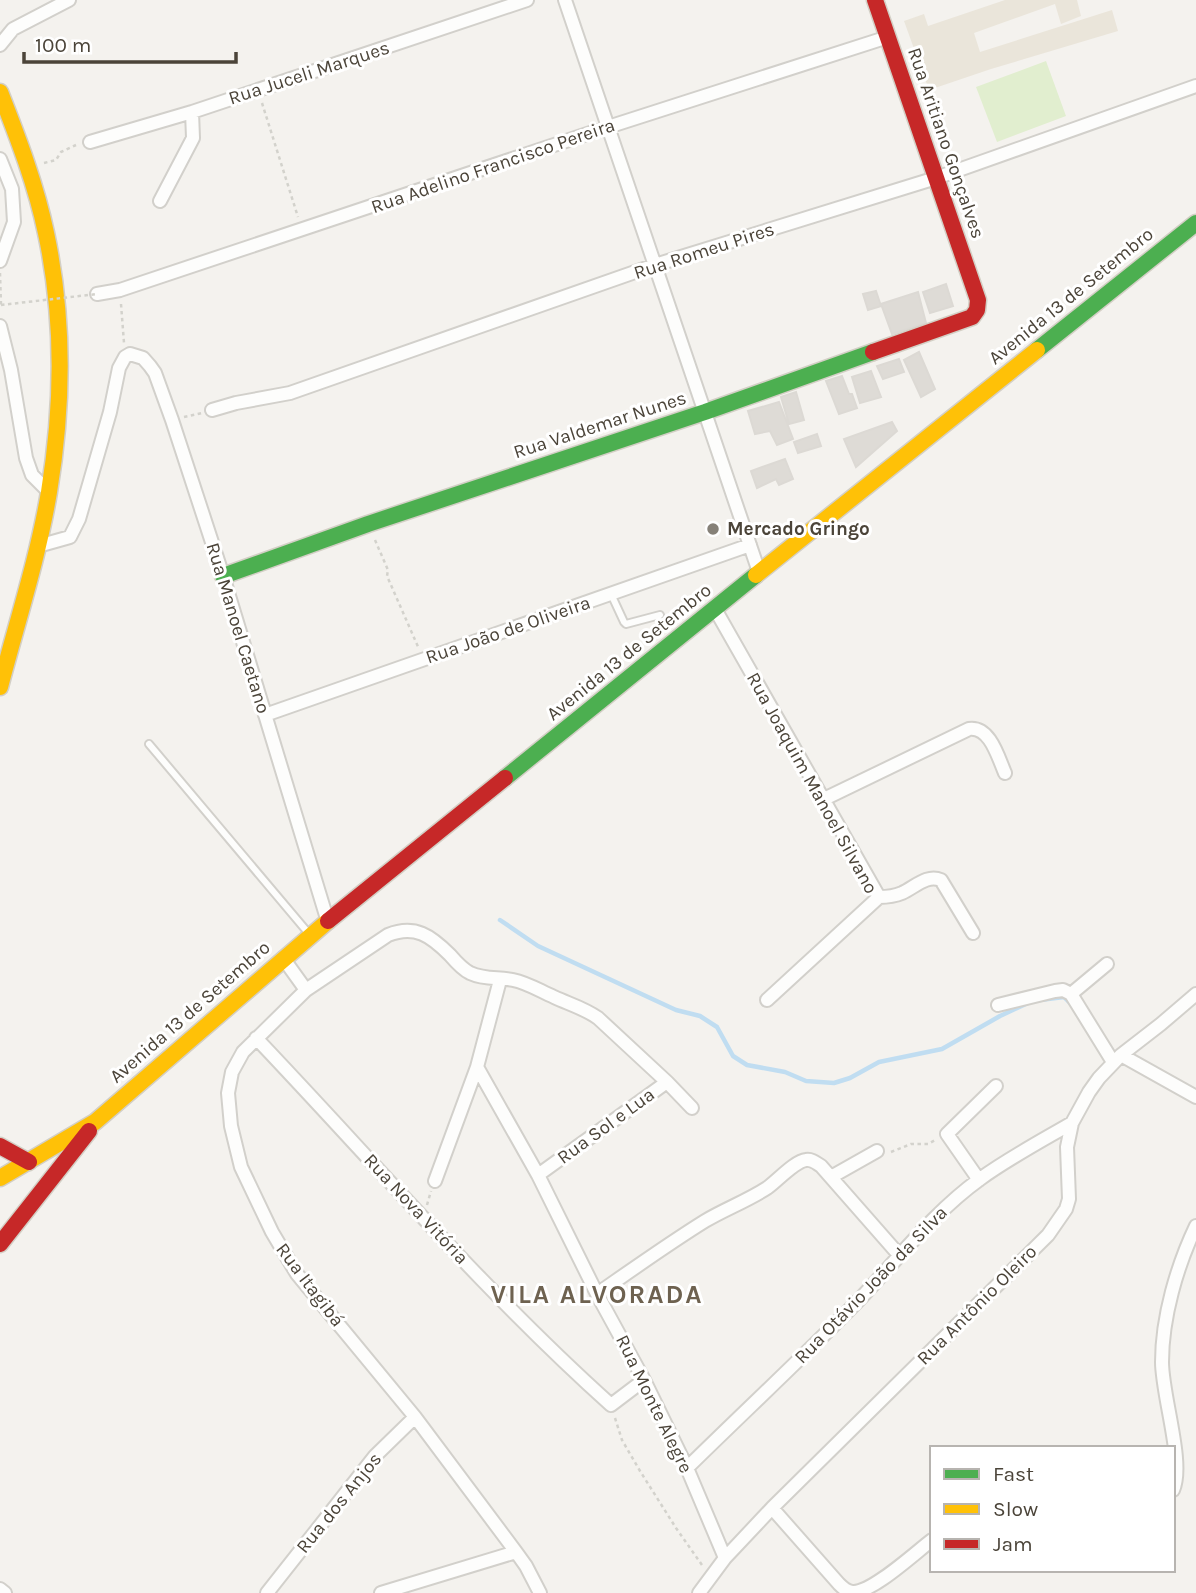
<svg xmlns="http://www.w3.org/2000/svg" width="1196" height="1593" font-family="Karla,sans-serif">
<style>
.education{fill:#eae5da}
.green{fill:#e1eecf}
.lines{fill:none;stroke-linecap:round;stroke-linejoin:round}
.stream{stroke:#c0ddf1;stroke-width:4.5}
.building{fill:#dedbd6;stroke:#dcd9d4;stroke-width:2}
.lane-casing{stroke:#d2d0cb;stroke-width:10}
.street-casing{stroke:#d2d0cb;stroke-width:16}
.fast-casing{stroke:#d3cfc5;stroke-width:19}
.slow-casing{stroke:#d3cfc5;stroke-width:19}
.jam-casing{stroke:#d3cfc5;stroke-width:19}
.path{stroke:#d3d2cc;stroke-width:2.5;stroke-dasharray:3.5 3.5;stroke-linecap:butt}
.lane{stroke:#fdfdfc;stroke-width:6}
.street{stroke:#fdfdfc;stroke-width:12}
.fast{stroke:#4caf50;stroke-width:16}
.slow{stroke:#ffc107;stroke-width:16}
.jam{stroke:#c62828;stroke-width:16}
.path-bridge{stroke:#d3d2cc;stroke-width:2.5;stroke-dasharray:3.5 3.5;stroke-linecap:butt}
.poi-dot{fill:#868178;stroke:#fff;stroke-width:2.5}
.labels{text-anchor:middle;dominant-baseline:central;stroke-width:6;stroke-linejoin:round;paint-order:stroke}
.street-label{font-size:19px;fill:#4b4439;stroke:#fff}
.poi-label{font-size:19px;font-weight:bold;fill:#4b4439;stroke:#fff;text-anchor:start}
.district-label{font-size:26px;font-weight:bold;letter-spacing:2px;fill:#6e6250;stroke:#fff}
</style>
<rect width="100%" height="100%" fill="#f4f2ee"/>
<path class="education" d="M1005,0h72l4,16 -20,8 -6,-20 -81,29 6,19 132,-42 6,21 -127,38 -62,21 -25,-69 20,-7 4,12z"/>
<path class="green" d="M1046,61l20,55 -69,26 -21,-55z"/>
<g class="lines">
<path class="stream" d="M500,920l38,26 138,64 24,6 17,11 16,29 14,9 38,7 21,9 28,2 16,-5 29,-16 63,-13 58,-33 28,-13
M1040,1000l24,-3 7,7"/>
</g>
<path class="building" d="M946,284l7,22 -23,7 -7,-21z
M876,291l5,15 -13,4 -5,-16z
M918,292l8,31 -34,11 -11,-30z
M919,352l16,37 -14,8 -17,-37z
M899,359l5,13 -21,7 -6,-13z
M871,371l10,26 -21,6 -8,-26z
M842,376l7,18h3l5,14 -18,6 -13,-33z
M796,392l8,28 -15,4 -8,-27z
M779,402l14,37 -16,6 -7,-14 -15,3 -7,-23z
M892,422l5,9 -41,36 -12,-28z
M817,434l4,12 -23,7 -4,-11z
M785,459l8,20 -14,6 -3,-6 -19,9 -6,-17z"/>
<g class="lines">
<g class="lane-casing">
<path id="lane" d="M611,594l13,28 2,2 34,-9
M149,744l161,191"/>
</g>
<g class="street-casing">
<path id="street" d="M565,0l194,572
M0,45l13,-16 56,-29
M90,142l102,-30 335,-112
M0,159l12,30 2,33 -14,39
M160,201l33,-63 -1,-26
M97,294l23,-4 488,-163 280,-90
M0,326l11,44 15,88 6,17 17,17
M212,410l24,-7 54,-10 365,-128 281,-87 260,-92
M38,546l32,-9 9,-18 31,-107 9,-44 6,-11 5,-3 13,4 7,8 5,7 17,47 51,156 105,346
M715,609l164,288 -112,103
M265,715l485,-170
M822,800l147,-71c21,-3 29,28 36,44
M879,897c8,0 16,-1 23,-4 13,-6 25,-19 39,-13l32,53
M283,958l23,32 -63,62 -11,20 -4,21 3,33 10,41 31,65 25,42 118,143 101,135 10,14 14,27
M306,990l82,-55c27,-11 43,1 62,20 6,7 12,14 20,18 15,7 29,4 43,7 15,3 27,11 41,17 15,7 30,11 44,21l69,64 -129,93
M1071,994l36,-30
M998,1005l57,-14 8,-1 8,4 42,68
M256,1038c117,123 228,253 355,367l33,-25
M1121,1055l75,42
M477,1067l61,108 59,119 47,86 43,88 38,90
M667,1082l25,26
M831,1177l46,-26
M979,1180l-32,-46 49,-48
M435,1181l42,-114 23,-87
M597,1294c36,-25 71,-50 108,-73 20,-12 42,-20 62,-33 10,-7 28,-27 39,-28 6,-1 10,3 15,6l79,90
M687,1468c57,-56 116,-111 172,-168 39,-41 75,-88 121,-121 29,-21 61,-38 92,-56
M1173,1490c12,-27 -11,-94 -11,-128 0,-45 15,-96 34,-136
M772,1508l67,76c4,4 8,8 14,8 19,1 63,-40 79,-52
M0,1589l5,4
M267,1593l108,-137 40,-39
M381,1593l135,-41
M699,1593l26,-35 47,-50 276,-273 18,-26 3,-10 -2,-52 5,-24 17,-31 10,-14 22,-23 40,-31 35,-30"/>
</g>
<g class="fast-casing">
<path id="fast" d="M1037,350l159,-127
M223,576l145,-52 337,-112 168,-60
M505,778l251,-203"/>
</g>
<g class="slow-casing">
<path id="slow" d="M0,92c18,46 36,93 46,141 18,84 17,174 3,259 -11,66 -32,130 -49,195
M756,575l281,-225
M0,1178l95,-56 233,-201"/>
</g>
<g class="jam-casing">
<path id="jam" d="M873,352l99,-35 5,-7 1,-10 -103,-300
M328,921l177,-143
M0,1146l29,16
M0,1244l89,-113"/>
</g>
<path class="path" d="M262,103l36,114
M44,163l12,-3 5,-8 15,-7
M0,273l1,32
M121,304l3,39
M184,417l18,-4
M375,540l13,30 -1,6 32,73
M891,1152l20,-8h17l9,-5
M427,1205l4,-14
M615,1418l7,22 18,31 36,57 26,37"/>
<use href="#lane" class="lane"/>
<use href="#street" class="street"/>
<use href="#fast" class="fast"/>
<use href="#slow" class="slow"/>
<use href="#jam" class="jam"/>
<path class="path-bridge" d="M1,305l96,-11"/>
</g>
<circle class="poi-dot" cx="713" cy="529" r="7"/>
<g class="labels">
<g class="street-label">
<text transform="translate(309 73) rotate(-18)">Rua Juceli Marques</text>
<text transform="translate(946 143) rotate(71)">Rua Aritiano Gonçalves</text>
<text transform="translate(493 166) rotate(-19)">Rua Adelino Francisco Pereira</text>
<text transform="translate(704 251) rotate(-18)">Rua Romeu Pires</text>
<text transform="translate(1071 296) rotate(-39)">Avenida 13 de Setembro</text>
<text transform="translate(600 425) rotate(-18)">Rua Valdemar Nunes</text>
<text transform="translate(238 628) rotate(73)">Rua Manoel Caetano</text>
<text transform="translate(508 630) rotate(-19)">Rua João de Oliveira</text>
<text transform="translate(629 652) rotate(-39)">Avenida 13 de Setembro</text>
<text transform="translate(812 783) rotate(61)">Rua Joaquim Manoel Silvano</text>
<text transform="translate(190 1012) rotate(-41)">Avenida 13 de Setembro</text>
<text transform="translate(606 1126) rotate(-36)">Rua Sol e Lua</text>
<text transform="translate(416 1209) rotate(47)">Rua Nova Vitória</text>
<text transform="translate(310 1285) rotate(53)">Rua Itagibá</text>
<text transform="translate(871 1285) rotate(-46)">Rua Otávio João da Silva</text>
<text transform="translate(977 1305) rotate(-45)">Rua Antônio Oleiro</text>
<text transform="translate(654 1404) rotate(64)">Rua Monte Alegre</text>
<text transform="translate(339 1503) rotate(-51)">Rua dos Anjos</text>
</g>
<g class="poi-label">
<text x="727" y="529">Mercado Gringo</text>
</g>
<g class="district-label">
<text x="597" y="1294">VILA ALVORADA</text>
</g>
</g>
<rect x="930" y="1446" width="245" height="126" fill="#ffffff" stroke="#b7b4b0" stroke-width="2"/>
<rect x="944" y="1469" width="35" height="10" fill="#4caf50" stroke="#b7b4b0" stroke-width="2"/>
<text x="993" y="1481" font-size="21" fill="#4b4439">Fast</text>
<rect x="944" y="1504" width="35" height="10" fill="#ffc107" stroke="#b7b4b0" stroke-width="2"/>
<text x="993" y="1516" font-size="21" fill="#4b4439">Slow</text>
<rect x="944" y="1539" width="35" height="10" fill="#c62828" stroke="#b7b4b0" stroke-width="2"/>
<text x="993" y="1551" font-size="21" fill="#4b4439">Jam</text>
<path d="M24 52v10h212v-10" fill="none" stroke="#4b4439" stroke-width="3.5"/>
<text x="35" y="52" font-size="21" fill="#4b4439" stroke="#ffffff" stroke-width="5" paint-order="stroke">100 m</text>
</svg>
